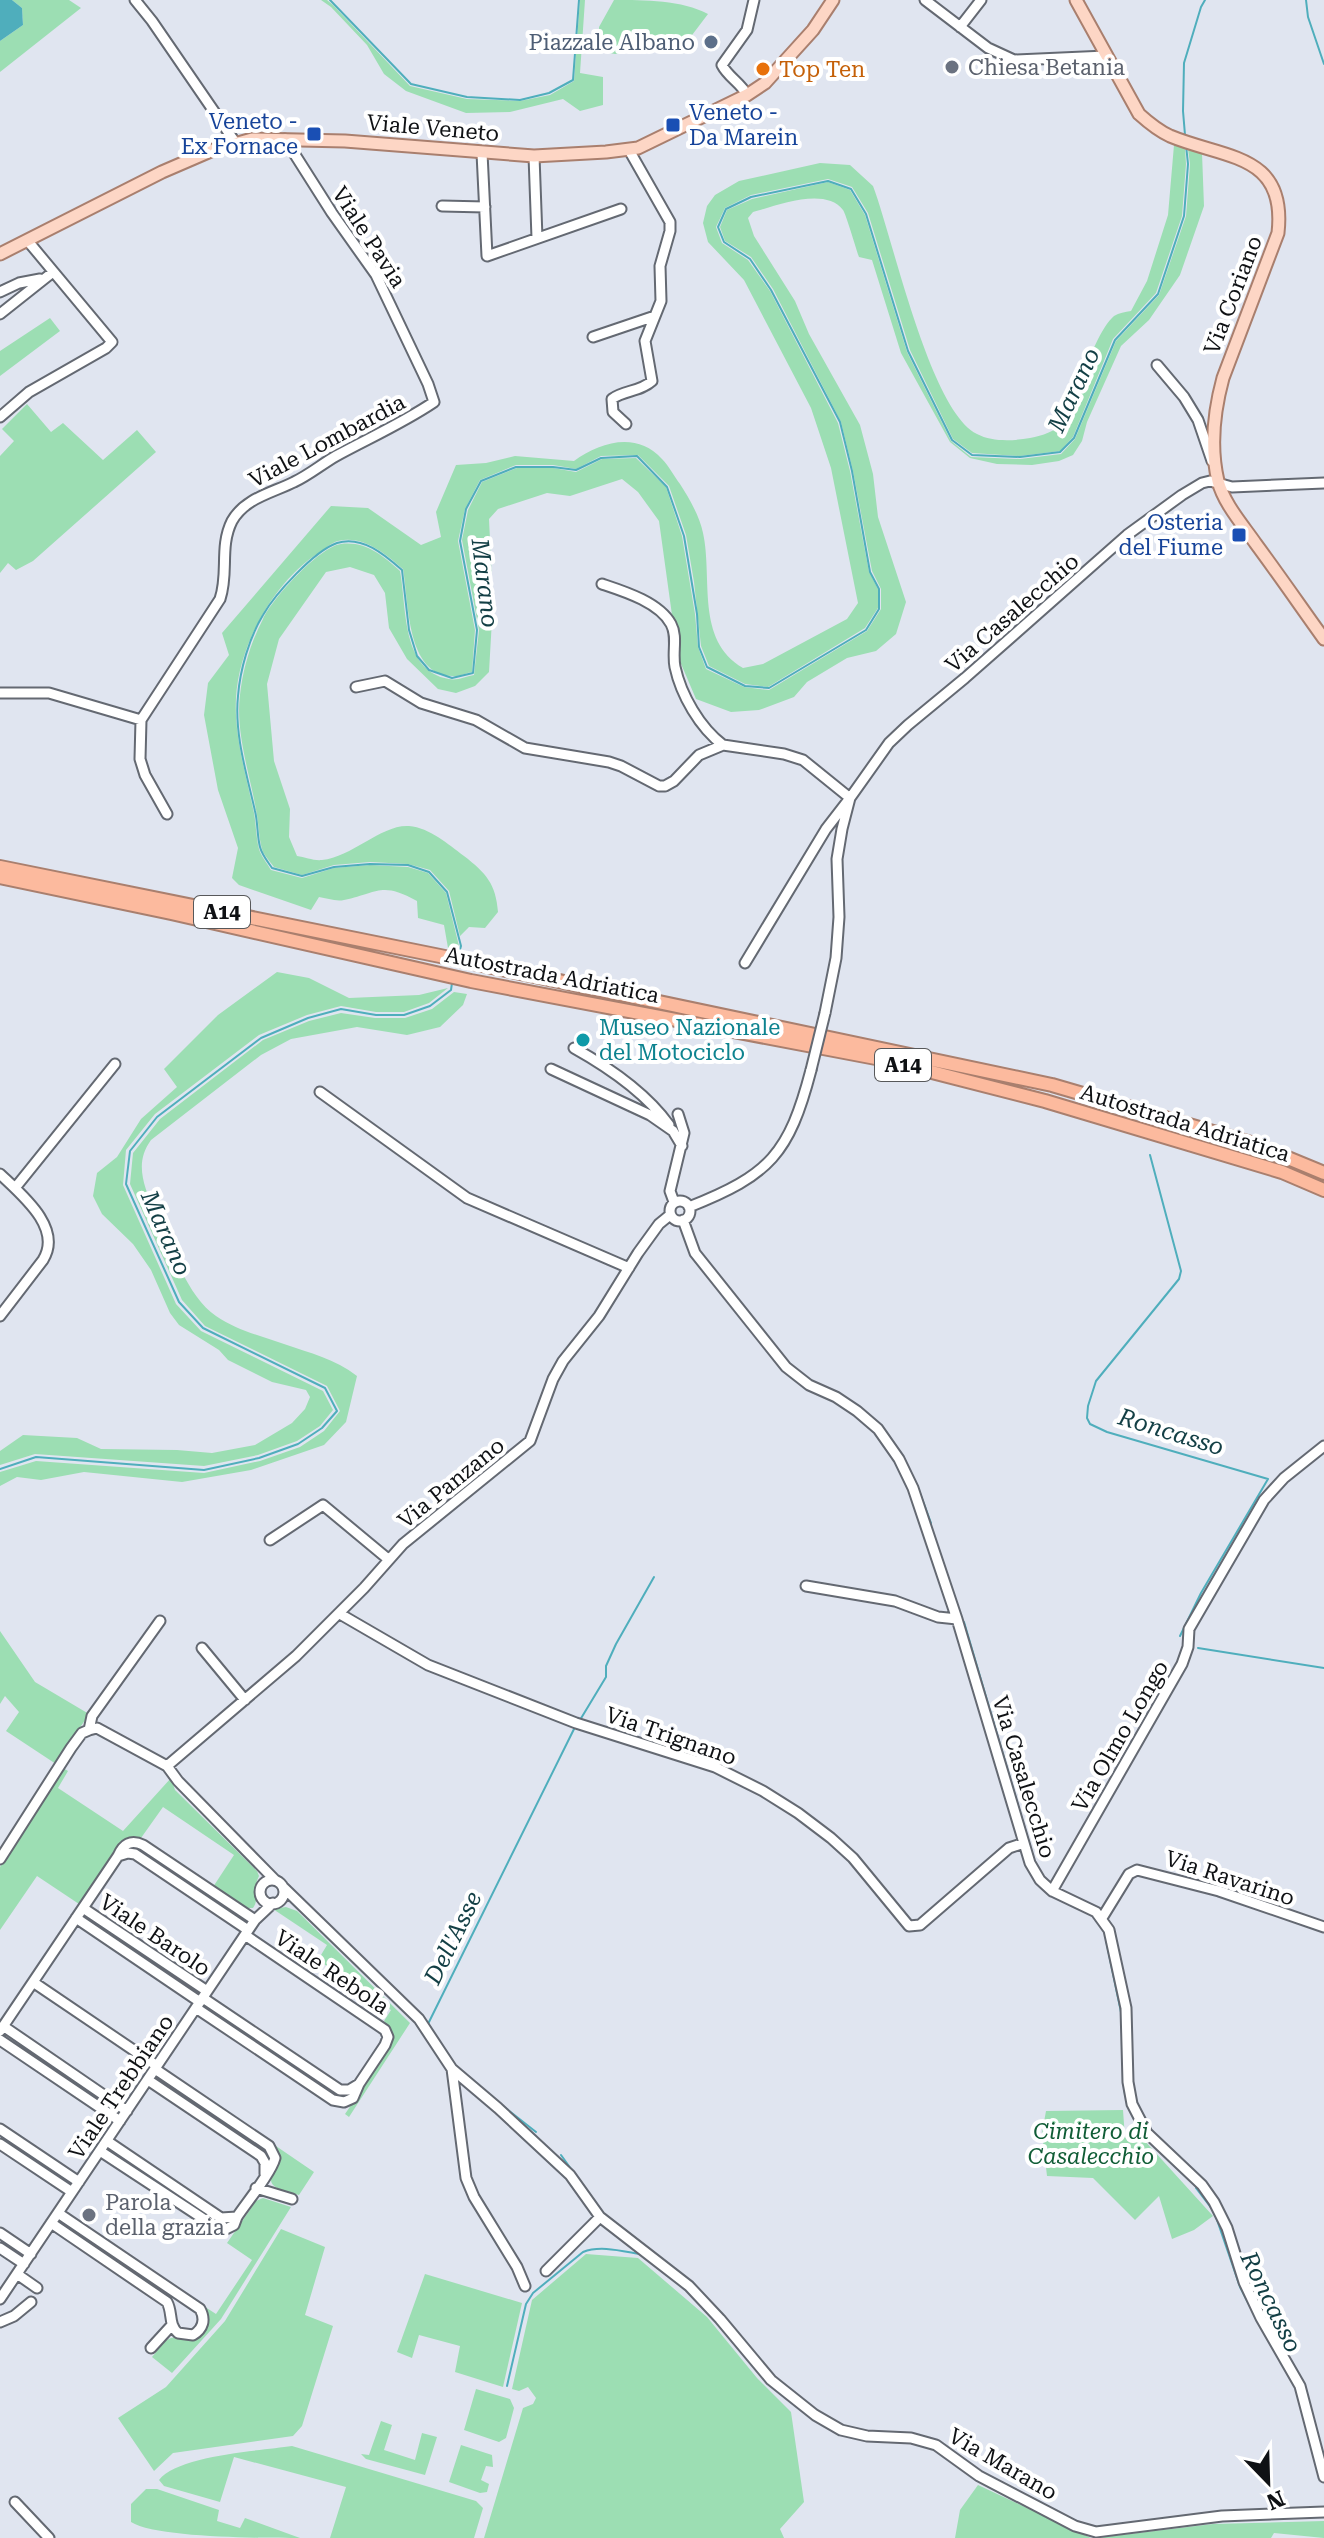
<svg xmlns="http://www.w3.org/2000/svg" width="1324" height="2538" font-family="'Roboto Serif',serif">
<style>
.green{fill:#9cdeb3}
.water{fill:#4faebc}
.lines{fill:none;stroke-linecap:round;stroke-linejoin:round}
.stream{stroke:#4faebc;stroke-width:2}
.minor-casing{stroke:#646972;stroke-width:13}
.major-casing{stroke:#a97f6e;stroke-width:15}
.highway-casing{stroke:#a97f6e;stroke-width:16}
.minor{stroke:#fff;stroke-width:9}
.major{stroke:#fdd6c5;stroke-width:11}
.highway{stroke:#fcba9e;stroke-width:12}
.minor-bridge-casing{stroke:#646972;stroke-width:13;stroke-linecap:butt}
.minor-bridge{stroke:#fff;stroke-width:9}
.service-dot{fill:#5c6f8a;stroke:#fff;stroke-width:3}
.worship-dot{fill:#6b7280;stroke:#fff;stroke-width:3}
.food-dot{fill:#e8710a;stroke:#fff;stroke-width:3}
.transit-dot{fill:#1a4fb4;stroke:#fff;stroke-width:3}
.culture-dot{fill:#0f9aa8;stroke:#fff;stroke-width:3}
.labels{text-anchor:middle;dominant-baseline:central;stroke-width:8;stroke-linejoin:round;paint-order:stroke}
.shield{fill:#fff;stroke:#57585a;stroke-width:2}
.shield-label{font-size:20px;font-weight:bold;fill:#0f1114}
.service-label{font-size:22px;fill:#4e5e75;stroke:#fff;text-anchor:end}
.worship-label{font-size:22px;fill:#5b616d;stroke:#fff;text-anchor:start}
.food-label{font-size:22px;fill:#c56008;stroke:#fff;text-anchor:start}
.transit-label{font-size:22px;fill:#164399;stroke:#fff;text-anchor:end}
.street-label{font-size:22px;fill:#0f1114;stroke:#fff}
.culture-label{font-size:22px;fill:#0d838f;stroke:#fff;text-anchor:start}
.park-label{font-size:22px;font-style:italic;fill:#105d36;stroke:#fff}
.water-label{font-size:24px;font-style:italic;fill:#133f45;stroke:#fff}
</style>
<rect width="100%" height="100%" fill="#e0e5f0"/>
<path class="green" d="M12,0h57l12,8 -81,64v-31l23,-16 -1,-17z
M321,0h6l6,5 77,81 57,13 53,2 30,-6 24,-14 6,-81h5l-5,73 23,4v28l-23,6 -17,-12 -53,13 -44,1 -60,-22 -22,-17 -17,-29 -36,-38z
M614,0c31,0 68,0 94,14l-25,33h-36l-11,5 -21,2 -16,-3v-24z
M1174,145l11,3 1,16 -4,52 -26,77 -43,46 -40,98 -13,14 -40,5 -48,-3 -19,-14 -43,-89 -42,-137 -16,-26 -24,-8 -77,16 -26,13 -9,19 6,16 26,17 22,31 68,132 12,48 19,101 9,17v19l-13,20 -97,59 -23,-3 -36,-18 -8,-20 -7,-64 -8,-47 -17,-49 -31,-31 -37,1 -25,13 -23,-4h-37l-36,15 -15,29 -7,32 17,89 -3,42c-6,1 -14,5 -19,4 -47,0 -44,-74 -50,-107 -18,-15 -39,-34 -65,-28 -5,1 -11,6 -15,9 -48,29 -84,93 -87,148 -2,38 10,77 18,115 2,11 2,24 5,36 2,7 8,14 12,21l31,8 32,-10 36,-3 38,2 20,6 18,20 13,53 -11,2 -4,-23 -26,-7 -1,-17c-36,-20 -39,-8 -73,-1 -8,2 -17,-2 -25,-3l-8,13 -72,-25 -7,-7 6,-30 -20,-58 -14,-75 4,-32 21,-28 -7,-22 109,-127 37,2 53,37 20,-8 -5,-25 20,-47 30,-2 29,-7 59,5c26,-19 63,-30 88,-2 7,7 12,17 18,25 9,14 20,33 23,49 10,45 -8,107 40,135l20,-4 84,-45 11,-16 -27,-135 -20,-60 -67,-128 -36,-38 -5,-19 4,-17 8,-11 24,-14 81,-18 30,2 23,21c20,53 57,225 104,248 15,8 36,7 53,4 27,-5 42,-17 51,-45 1,-6 0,-12 2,-18 5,-15 19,-49 31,-59 5,-3 11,-4 17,-5l16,-30 21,-66z
M1188,149l14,4 2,53 -24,69 -31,45 -28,26 -34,76 -5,19 -9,14 -14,6 -27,4 -35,-1 -27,-6 -20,-16 -49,-89 -29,-93 -13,-3c-3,-8 -13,-43 -16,-47 -18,-24 -67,-4 -90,2l-5,6 6,18 41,65 14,33 51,91 13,49 5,43 28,85 -10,32 -20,17 -29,7 -40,24 -13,15 -35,13 -28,2 -35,-13 -17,-40 1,-20 -8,-24 -13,-94 -21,-29 -16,-13 -52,17 -23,-3 -49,16 -9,10 4,83 -4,70 -14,14 -19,7 -18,-4 -31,-30 -18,-31 -4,-35 -11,-18 -24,-8 -24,5 -47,67 -12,45 7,77 16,48 -1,28 8,19c8,1 17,5 25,4 30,-3 60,-36 87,-34 21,2 39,18 55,30 22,17 32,28 34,56l-13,16 -16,-1 -9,9 -11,-45 -19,-21 -22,-6 -38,-2 -36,3 -32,10 -28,-8c-4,-5 -8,-10 -11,-15 -4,-11 -4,-25 -6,-37 -6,-37 -22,-82 -17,-120 3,-27 11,-53 23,-76 9,-20 56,-72 78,-75 25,-3 42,12 59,27 7,37 1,100 49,108 8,2 18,-3 25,-4l5,-45 -17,-90 6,-30 14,-28 35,-14h36l23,4 26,-13 34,-1 30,29 16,49 13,78 3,33 8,22 38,18 25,3 98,-59 14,-22v-20l-9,-18 -19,-100 -12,-49 -68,-133 -22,-32 -26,-16 -5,-14 7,-17 25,-11 76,-17 22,8 15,25 42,137 44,89 20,16 49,2 41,-5 14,-15 41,-98 43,-46 27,-79 4,-52z
M50,318l10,13 -60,45v-25z
M27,404l24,28 12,-9 40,37 34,-30 19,22 -123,109 -17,9 -8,-7 -8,10v-117l14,-15 -12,-12z
M277,972l32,6 40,20 70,-3 29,-7 -19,15 -25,9h-28l-35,-6 -34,9 -48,20 -104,79 -29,36 -3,35 53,119 25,27 122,60 10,19 -13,16 -23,15 -39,14 -54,11 -169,-12 -35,11v-14l23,-16 54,3 24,11 76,1 35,3 43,-8 37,-22 13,-14 5,-12 -4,-7 -34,-8 -44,-22 -9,-10 -40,-25 -9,-12 -19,-43 -18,-26 -31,-30 -9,-18 4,-23 20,-16 24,-38 36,-32 -13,-18 54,-54z
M454,992l13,2 -4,11 -23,22 -33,8 -50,-8 -66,12 -30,16 -110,85c-17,23 -7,46 3,70 15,31 32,86 62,106 20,14 45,20 68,28 26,9 51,15 73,32l-11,46 -22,23 -73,25 -69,12 -98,-10 -43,8 -24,-3 -17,9v-14l36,-11 168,12 56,-12 40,-14 24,-16 16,-20 -13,-25 -122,-60 -23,-26 -52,-116 3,-31 27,-34 103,-79 46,-19 32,-8 34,5h30l27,-9z
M0,1631l35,51 54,32 -33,50 -50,-33 13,-19 -14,-16 -5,8z
M63,1768l5,3 -10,17 65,43 48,-53 4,12 82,81 2,5c-7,13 1,23 -6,32h-8l-32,-21 21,-32 -71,-48 -22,31h-13l-8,4 -41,62 -42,-28 -37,54v-63z
M286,1907l11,4 113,112 -61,94 -4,-3 45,-66 2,-14 -8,-13 7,-11 -73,-50 9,-15 -54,-36z
M1123,2110l2,28 9,-9 79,87 -19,14 -22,9 -13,-43 -24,24 -42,-42 -46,-2 -5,-43 4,-22z
M273,2144l41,28 -15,23c-8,-3 -29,-5 -28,-16 0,-5 7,-13 8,-19z
M263,2198l28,9 -70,112 -49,54 -20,-16c5,-5 12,-17 19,-19 7,-3 13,3 20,2 19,-4 20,-25 8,-37l17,11 36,-54 -25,-17 29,-42z
M281,2229l44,18 -20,68 28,11 -31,100 -9,10 -120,17 -19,18 -36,-53 48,-31 59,-66z
M586,2254l52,4 69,59 50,61 34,34 13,90 -24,27 4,9h-300l39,-130 10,-4 3,-6 -8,-11 -9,4 -7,-2 20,-89z
M425,2274l97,29 -19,84 -48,-15 5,-26 -41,-11 -7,23 -15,-6z
M476,2389l34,10 4,9 -8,30 -7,4 -35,-12z
M381,2421l11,4 -8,25 31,10 7,-27 15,4 -12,38 -59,-16 -5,-5 8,1z
M461,2445l31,10 1,12 -7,-1 -5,14 8,4 -2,8 -7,1 -31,-11z
M292,2446l184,55 7,7 -9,30h-144l16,-51 -112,-30 -14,45 -56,-16 -5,-6c19,-25 100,-29 133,-34z
M978,2485l113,53h-136l5,-28z
M146,2489h11l62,21 -2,11 23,7 5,-10 55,20c-37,0 -144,0 -169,-16v-18z
M1324,2521v17l-50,-5 -3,5h-175l117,-14z"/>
<path class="water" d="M0,0h12l10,8 1,17 -23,16z"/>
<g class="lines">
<path class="stream" d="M330,0l81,84 56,13 53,3 29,-7 24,-13 6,-80
M1306,0l2,17 16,47
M1185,135l-2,-24 1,-48 17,-56 4,-7
M459,953l2,-7 -14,-54 -18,-20 -21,-7 -38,-1 -36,3 -32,9 -30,-8c-4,-6 -10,-13 -12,-21 -3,-11 -2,-24 -5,-36 -8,-36 -21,-77 -17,-115 2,-26 11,-58 25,-81 12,-21 51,-64 74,-72 25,-8 48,12 65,27l7,60 8,26 12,14 23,8 21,-5 4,-43 -17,-89 6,-32 15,-28 35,-14h37l23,3 25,-12 36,-2 30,31 17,49 13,78 2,33 8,20 38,19 24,2 97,-58 13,-21v-20l-9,-17 -18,-101 -12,-49 -69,-132 -21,-31 -26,-17 -6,-15 8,-18 25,-12 77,-16 23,8 15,25 42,137 44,89 20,15 48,2 40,-5 14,-14 41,-98 43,-46 26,-78 4,-52 -2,-19
M1150,1155l31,116 -2,8 -83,102 -8,25 -1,12 3,6 17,8 161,47 -67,114 -21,43
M0,1469l36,-12 168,13 55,-12 39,-14 24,-16 15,-17 -12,-23 -122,-60 -24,-26 -53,-118 4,-33 27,-34 104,-79 47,-20 33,-9 35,6h28l26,-9 21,-16 1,-7
M917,1485l14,38
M964,1622l66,224
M1198,1648l126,20
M580,1720l26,-43v-11l10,-22 38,-67
M1106,1940l16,77
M427,2026l148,-299
M1124,2083l1,12
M499,2103l37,29
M561,2155l18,25
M1196,2188l16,21
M1215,2214l25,73 17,33
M507,2386l19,-82 7,-11 50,-41c17,-7 39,-1 57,2"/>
<g class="minor-casing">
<path id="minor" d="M135,0l17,21 83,121
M925,0l63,48 26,12 92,-4
M960,27l21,-27
M747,95c-6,-12 -19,-18 -25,-30l25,-35 7,-30
M482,153l5,103 134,-47
M534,156l3,82
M442,206l43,1
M0,292l19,-9 21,-4 1,1
M0,314l53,-42
M593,337l62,-21
M1157,365l27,32 14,23 14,41
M0,417l29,-25 77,-44 6,-6 -85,-102
M626,424l-13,-12 -1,-13c12,-9 28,-7 40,-18l-7,-40 16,-40 -1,-35 10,-35v-9l-41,-72
M602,584c21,7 57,18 69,40 7,13 1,28 4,43 6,28 25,61 48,78
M356,687l29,-6 36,22 55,17 49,28 84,14 12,4 38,20h6l9,-5 25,-26 24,-10 61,9 19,6 47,38 -24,31 -81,134
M0,693h49l92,27
M167,814l-22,-39 -5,-16 1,-39 79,-121c9,-26 -1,-52 12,-78 13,-23 40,-28 62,-39 15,-7 28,-18 42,-26 33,-18 67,-33 98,-54l-6,-18 -52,-109 -44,-62 -47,-74
M825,1013l11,-55 3,-41 -2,-58 5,-30 8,-31 39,-55 19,-18 57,-47 162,-143 55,-40 20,-12 8,-2 22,6 92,-4
M574,1048c34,19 72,45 95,77
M551,1069l99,46 23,16 9,15
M320,1092l147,106 162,70
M0,1174c22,21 63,54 43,86l-43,56
M15,1188l100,-124
M670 1211a10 10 0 1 1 20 0a10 10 0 1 1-20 0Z
M674,1202l-4,-11 14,-58 -6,-19
M689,1207c81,-32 100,-53 122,-137
M683,1220l12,33 91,114 23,18 27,12 21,14 21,18 21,30 14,29 44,131 73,244 10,17 12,11 44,21 13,18 17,78 2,74 4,22 15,29 55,52 12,17 13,26 17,54 17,36 39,68 24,91
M270,1540l53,-35 65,54
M806,1586l89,15 43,16 19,2
M340,1614l88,51 148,58 139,44 48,24 35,22 33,25 22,20 56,68 11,-1 89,-77 15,-5
M202,1648l43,52
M89,1730l8,-2 70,38 11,15 97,99
M89,1730l3,-14 68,-95
M167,1766l129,-110 68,-68 39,-44 127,-103 23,-62 10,-18 36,-45 39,-63 21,-29 11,-9
M118,1856l10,-3 7,1 113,76
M0,1859l71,-111 11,-15 7,-3
M260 1892a12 12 0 1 1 24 0a12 12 0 1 1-24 0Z
M283,1887l136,132 33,50 14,109 8,19 43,70 8,19
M1052,1891l130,-227 6,-17 1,-18 75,-129 20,-22 40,-32
M83,1908l124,83
M76,1918l124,84
M1102,1918l27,-44 8,-4 82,21 105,36
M33,1982l124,84
M203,1998l137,92h9l10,-6
M196,2008l137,92 11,2 9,-4 6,-14 26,-39 3,-8 -3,-7 -140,-95
M3,2026l124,85
M0,2031l118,-175c5,-12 13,-17 25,-11l112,75
M0,2040l120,81
M452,2069l46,39 72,67 30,42 89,69 31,33 51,61 44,35 26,15 26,6 44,2 25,7 43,31 96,50 21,6 126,-16 102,-4
M148,2080l113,76 4,7v11
M0,2129l79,53
M107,2141l114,77 16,-1
M0,2144l72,48
M100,2151l122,80 12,-6 3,-8c10,-15 34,-44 38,-59l-6,-12 -114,-77
M256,2188l36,11
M51,2223l116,79c6,11 1,22 11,31l15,2c10,-6 13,-15 7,-26l-142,-96
M0,2233l31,21
M0,2248l24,16
M546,2271l54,-54
M17,2274l20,14
M0,2299l255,-379 18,-17
M0,2322l14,-6 17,-14
M151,2348l21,-23
M15,2502l34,36"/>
</g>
<g class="major-casing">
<path id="major" d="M1076,0l63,114c10,9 20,17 31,22 55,23 117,17 108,97l-55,145c-9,33 -13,69 -5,103 6,23 25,44 38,63 23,31 45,63 68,95
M0,254l162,-82 51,-22 39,-11 93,2 189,15 72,-4 32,-4 109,-53 18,-12 48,-53 20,-30"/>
</g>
<g class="highway-casing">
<path id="highway" d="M0,867l445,90 607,128 202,59 70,29
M0,877l171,36 300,68 410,78 164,42 237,71 42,18"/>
</g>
<use href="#minor" class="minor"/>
<use href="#major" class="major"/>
<use href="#highway" class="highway"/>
<g class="minor-bridge-casing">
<path id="minor-bridge" d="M811,1070l14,-57"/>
</g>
<use href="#minor-bridge" class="minor-bridge"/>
</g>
<circle class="service-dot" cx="711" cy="42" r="8"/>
<g class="worship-dot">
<circle cx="952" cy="67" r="8"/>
<circle cx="89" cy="2215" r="8"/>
</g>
<circle class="food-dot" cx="763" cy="69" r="8"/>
<g class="transit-dot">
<rect x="665" y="117" width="16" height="16" rx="4"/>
<rect x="306" y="126" width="16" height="16" rx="4"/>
<rect x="1231" y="527" width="16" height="16" rx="4"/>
</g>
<circle class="culture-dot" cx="583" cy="1040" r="8"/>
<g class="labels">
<g class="shield">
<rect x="194" y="896" width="56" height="32" rx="6"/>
<rect x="875" y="1049" width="56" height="32" rx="6"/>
</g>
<g class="shield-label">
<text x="222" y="912">A14</text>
<text x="903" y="1065">A14</text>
</g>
<g class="service-label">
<text x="695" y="42">Piazzale Albano</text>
</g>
<g class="worship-label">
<text x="968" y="67">Chiesa Betania</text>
<text x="105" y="2202">Parola<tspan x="105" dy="25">della grazia</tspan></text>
</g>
<g class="food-label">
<text x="779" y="69">Top Ten</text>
</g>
<g class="transit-label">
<text x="689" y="112" text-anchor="start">Veneto -<tspan x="689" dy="25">Da Marein</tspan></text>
<text x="298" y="121">Veneto -<tspan x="298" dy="25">Ex Fornace</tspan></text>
<text x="1223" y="522">Osteria<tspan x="1223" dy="25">del Fiume</tspan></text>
</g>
<g class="street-label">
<text transform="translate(433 128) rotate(5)">Viale Veneto</text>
<text transform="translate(369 237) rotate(57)">Viale Pavia</text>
<text transform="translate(1233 295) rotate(-69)">Via Coriano</text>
<text transform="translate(327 441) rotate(-28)">Viale Lombardia</text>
<text transform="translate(1012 613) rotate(-41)">Via Casalecchio</text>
<text transform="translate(552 975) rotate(11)">Autostrada Adriatica</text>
<text transform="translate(1185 1123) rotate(17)">Autostrada Adriatica</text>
<text transform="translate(451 1483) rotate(-39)">Via Panzano</text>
<text transform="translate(671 1736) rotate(19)">Via Trignano</text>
<text transform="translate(1120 1736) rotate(-60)">Via Olmo Longo</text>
<text transform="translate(1024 1777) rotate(73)">Via Casalecchio</text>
<text transform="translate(1230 1878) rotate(18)">Via Ravarino</text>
<text transform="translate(155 1935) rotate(34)">Viale Barolo</text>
<text transform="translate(332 1972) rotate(34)">Viale Rebola</text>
<text transform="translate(121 2087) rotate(-56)">Viale Trebbiano</text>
<text transform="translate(1003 2464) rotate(30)">Via Marano</text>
</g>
<g class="culture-label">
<text x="599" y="1027">Museo Nazionale<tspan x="599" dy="25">del Motociclo</tspan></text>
</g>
<g class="park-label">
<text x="1091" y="2131">Cimitero di<tspan x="1091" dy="25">Casalecchio</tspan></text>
</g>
<g class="water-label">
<text transform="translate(1074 390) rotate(-65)">Marano</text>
<text transform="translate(485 583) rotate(83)">Marano</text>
<text transform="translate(166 1233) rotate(66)">Marano</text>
<text transform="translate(1171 1432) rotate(17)">Roncasso</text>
<text transform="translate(453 1938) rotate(-64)">Dell'Asse</text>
<text transform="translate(1271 2302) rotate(64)">Roncasso</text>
</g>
</g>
<g transform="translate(1268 2482) rotate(157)" stroke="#ffffff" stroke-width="6" paint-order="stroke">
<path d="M0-6L14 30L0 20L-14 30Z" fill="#0f1114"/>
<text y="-12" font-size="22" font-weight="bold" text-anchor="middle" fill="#0f1114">N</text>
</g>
</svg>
